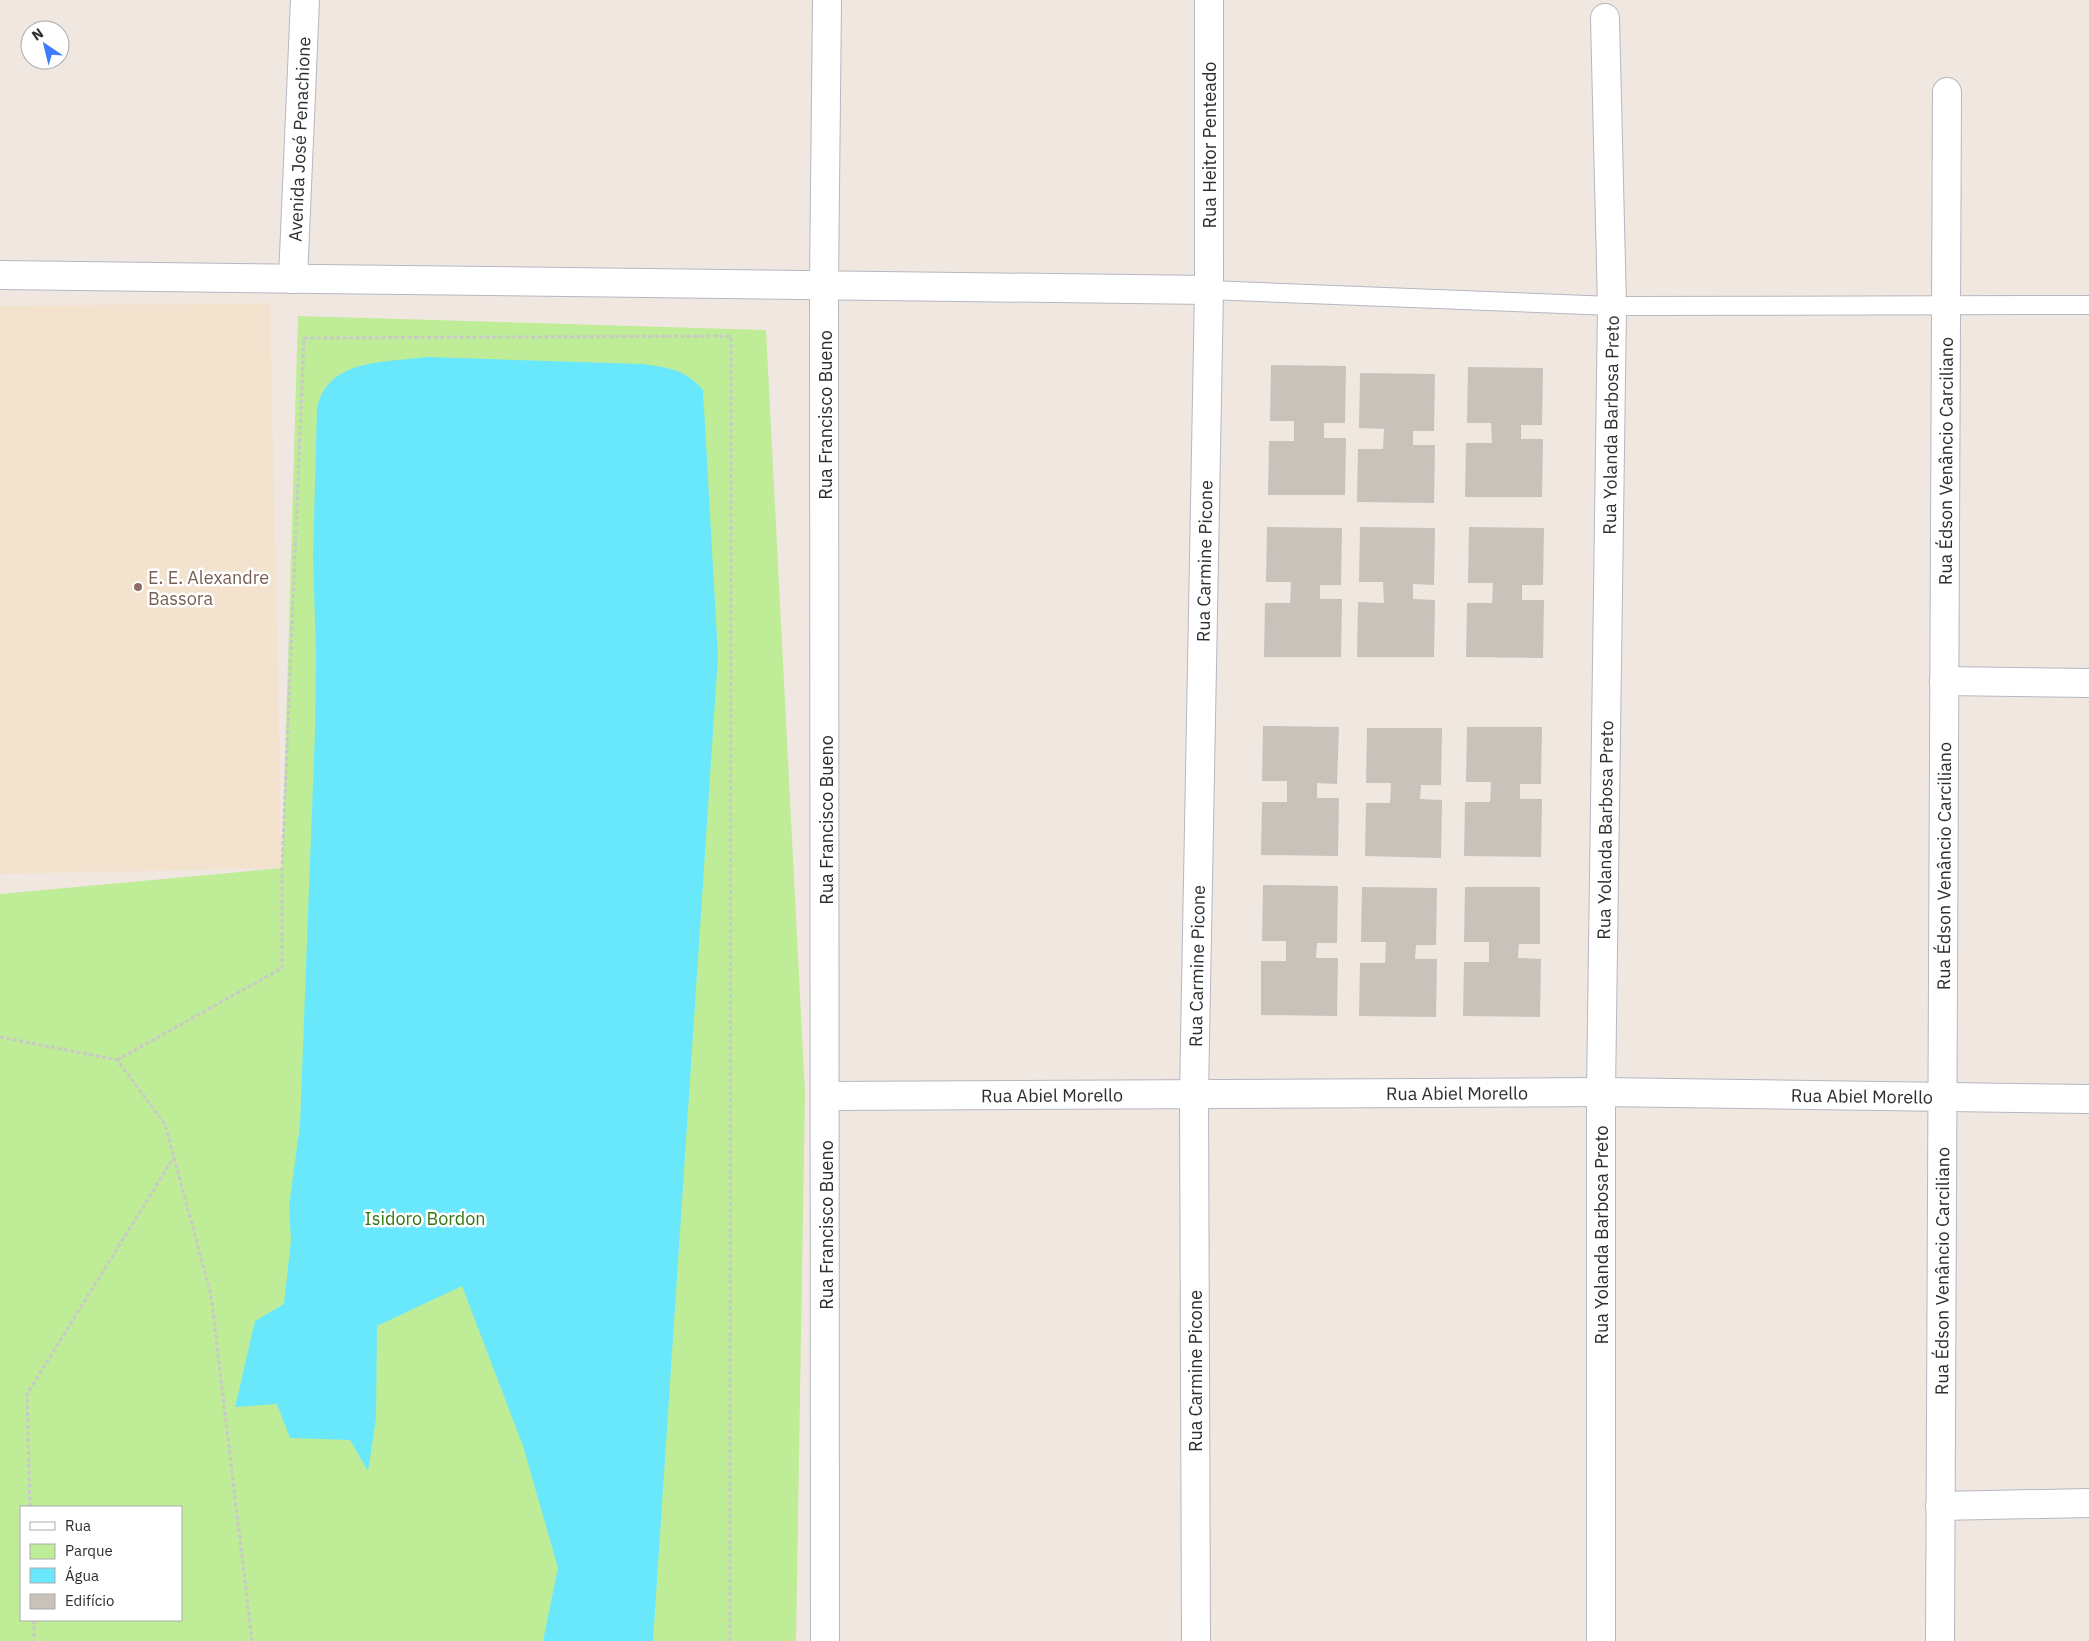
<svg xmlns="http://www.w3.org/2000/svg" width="2089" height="1641" font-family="'IBM Plex Sans',sans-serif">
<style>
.education{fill:#f3e2ce}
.green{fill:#bfec97;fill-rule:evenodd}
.water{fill:#6ae8fb}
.building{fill:#c8c2bb}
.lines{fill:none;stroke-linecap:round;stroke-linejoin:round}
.lane-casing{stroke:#b4b8c2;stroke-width:20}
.street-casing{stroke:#b4b8c2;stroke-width:30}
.path{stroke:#c9c9c9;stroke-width:3;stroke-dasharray:4 2.5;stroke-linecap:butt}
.lane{stroke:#fff;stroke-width:18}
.street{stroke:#fff;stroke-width:28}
.education-dot{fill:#8d6e63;stroke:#fff;stroke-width:2}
.labels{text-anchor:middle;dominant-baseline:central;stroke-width:5;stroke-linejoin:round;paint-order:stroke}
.street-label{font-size:18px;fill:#2e2e2e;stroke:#fff}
.education-label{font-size:18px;fill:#785e54;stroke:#fff;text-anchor:start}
.park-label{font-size:18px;fill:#357613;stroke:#fff}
</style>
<rect width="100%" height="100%" fill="#f0e7e0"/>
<path class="education" d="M270,303l12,565 -282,6v-568z"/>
<path class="green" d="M298,316l468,14 39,763 -9,548h-796v-747l282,-26zM21,1507h160v113h-160z"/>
<path class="water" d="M426,357l217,7c26,4 42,5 60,26l15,266 -65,985h-110l15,-73 -35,-122 -61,-160 -85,40 -1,93 -8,52 -18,-31 -60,-2 -13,-34 -42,3 20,-86 29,-17 7,-64 -2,-34 11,-81 15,-394 1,-76 -3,-99 4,-147c10,-51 68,-46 109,-52z"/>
<path class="building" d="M1271,365l75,1 -1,57h-21v15h22l-1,57h-77l1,-54h25v-20h-24z
M1468,367l75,1 -1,57h-21v14h22l-1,58h-77l1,-54h26l-1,-20h-24z
M1360,373l75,1 -1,57h-21v14h22l-1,58 -77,-1 1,-53h25l1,-20 -25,-1z
M1267,527l75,1 -1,57h-21v14h22l-1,58h-77l1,-54h25l1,-21h-25z
M1360,527l75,1 -1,57 -21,-1v15l22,1 -1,57h-77l1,-55 26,1 -1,-21h-24z
M1469,527l75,1 -1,57h-21v15h22l-1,58 -77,-1 1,-54h25l1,-20h-25z
M1263,726l76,1 -2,57 -20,-1v15h22l-1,58 -77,-1 1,-53h25v-21h-25z
M1467,727h75l-1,57h-21v15h22l-1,58 -77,-1 1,-54h25l1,-20h-25z
M1367,728h75l-1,57h-20l-1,14 22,1 -1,58 -76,-2 1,-53h24l1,-20h-25z
M1263,885l75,1 -1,57h-20l-1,15h22l-1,58 -76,-1v-54h25v-20h-24z
M1362,887l75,1 -1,57h-20l-1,14h22l-1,58 -77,-1 1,-53h25l1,-21h-25z
M1465,887h75v57h-21l-1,14 23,1 -1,58 -77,-1 1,-54h25v-20h-25z"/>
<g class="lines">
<g class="lane-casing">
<path id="lane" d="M1209,290l403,16 477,-1"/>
</g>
<g class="street-casing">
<g id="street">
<path d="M0,275l1209,15"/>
<path id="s1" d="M293,279l12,-279"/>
<path d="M1944,681l145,2"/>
<path id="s2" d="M826,1096l775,-4 488,7"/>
<path d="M1940,1506l149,-3"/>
<path d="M825,1641l-1,-1356 3,-285"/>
<path id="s3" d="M1196,1641l-2,-546 15,-805v-290"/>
<path id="s4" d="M1601,1641v-549l11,-786 -7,-288"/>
<path id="s5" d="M1940,1641l7,-1549"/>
</g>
</g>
<path class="path" d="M0,1037l117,23 48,64 46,171 41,346
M117,1060l165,-92v-100l22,-530 427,-2 -1,1305
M30,1507l-3,-113 147,-237
M34,1620v21"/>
<use href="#lane" class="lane"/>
<use href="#street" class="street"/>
</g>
<circle class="education-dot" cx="138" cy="587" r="5"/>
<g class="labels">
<g class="street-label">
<text stroke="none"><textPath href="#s1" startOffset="140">Avenida José Penachione</textPath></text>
<text transform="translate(1209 145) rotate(-90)">Rua Heitor Penteado</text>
<text transform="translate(825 415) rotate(-90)">Rua Francisco Bueno</text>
<text stroke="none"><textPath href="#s4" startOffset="1216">Rua Yolanda Barbosa Preto</textPath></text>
<text stroke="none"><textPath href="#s5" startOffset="1180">Rua Édson Venâncio Carciliano</textPath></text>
<text stroke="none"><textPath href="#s3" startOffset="1080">Rua Carmine Picone</textPath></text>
<text transform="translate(826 820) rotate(-90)">Rua Francisco Bueno</text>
<text stroke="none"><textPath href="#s4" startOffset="811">Rua Yolanda Barbosa Preto</textPath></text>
<text stroke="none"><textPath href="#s5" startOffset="775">Rua Édson Venâncio Carciliano</textPath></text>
<text stroke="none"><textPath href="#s3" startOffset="675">Rua Carmine Picone</textPath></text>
<text stroke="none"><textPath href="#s2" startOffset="631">Rua Abiel Morello</textPath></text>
<text stroke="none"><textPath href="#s2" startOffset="226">Rua Abiel Morello</textPath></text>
<text stroke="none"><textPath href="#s2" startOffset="1036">Rua Abiel Morello</textPath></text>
<text transform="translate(826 1225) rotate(-90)">Rua Francisco Bueno</text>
<text transform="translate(1601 1235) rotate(-90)">Rua Yolanda Barbosa Preto</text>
<text stroke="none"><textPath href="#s5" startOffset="370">Rua Édson Venâncio Carciliano</textPath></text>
<text transform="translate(1195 1371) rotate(-90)">Rua Carmine Picone</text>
</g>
<g class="education-label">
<text x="148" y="577">E. E. Alexandre<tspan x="148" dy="21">Bassora</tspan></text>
</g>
<g class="park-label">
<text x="425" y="1218">Isidoro Bordon</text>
</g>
</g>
<rect x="20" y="1506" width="162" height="115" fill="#ffffff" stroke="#ababab"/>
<rect x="30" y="1522" width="25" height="8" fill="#ffffff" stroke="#ababab"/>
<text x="65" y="1531" font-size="15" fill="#2e2e2e">Rua</text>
<rect x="30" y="1544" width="25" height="15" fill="#bfec97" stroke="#ababab"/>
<text x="65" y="1556" font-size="15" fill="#2e2e2e">Parque</text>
<rect x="30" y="1568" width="25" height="15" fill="#6ae8fb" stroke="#ababab"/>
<text x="65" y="1581" font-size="15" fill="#2e2e2e">Água</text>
<rect x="30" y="1594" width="25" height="15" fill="#c8c2bb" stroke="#ababab"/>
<text x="65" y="1606" font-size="15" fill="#2e2e2e">Edifício</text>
<g transform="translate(45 45) rotate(325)"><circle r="24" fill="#ffffff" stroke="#ababab"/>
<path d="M0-4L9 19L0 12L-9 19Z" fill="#3e7bff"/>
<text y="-8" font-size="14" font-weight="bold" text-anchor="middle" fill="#2e2e2e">N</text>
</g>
</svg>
